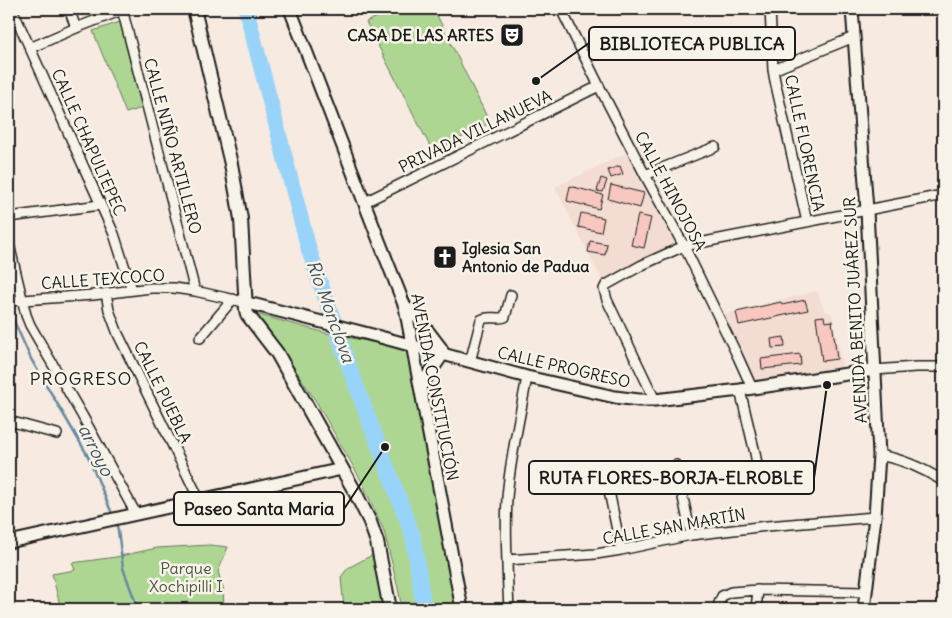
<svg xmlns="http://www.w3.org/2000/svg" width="952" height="618" font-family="Delius,sans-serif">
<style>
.built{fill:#f3dcd2}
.green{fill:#aed693;stroke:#657958}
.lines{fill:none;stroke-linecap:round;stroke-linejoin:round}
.stream{stroke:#668aa1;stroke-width:2.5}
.river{stroke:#98d4f9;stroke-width:16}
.building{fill:#f8c8c0;stroke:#1c1c1c}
.minor-casing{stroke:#1c1c1c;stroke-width:12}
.tertiary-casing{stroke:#1c1c1c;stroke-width:15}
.secondary-casing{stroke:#1c1c1c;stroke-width:16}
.minor{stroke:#f7f3e8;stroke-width:9}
.tertiary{stroke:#f7f3e8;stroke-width:11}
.secondary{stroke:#f7f3e8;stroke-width:12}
.labels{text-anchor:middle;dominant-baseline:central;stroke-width:5;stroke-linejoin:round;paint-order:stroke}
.poi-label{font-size:16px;font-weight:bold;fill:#1c1c1c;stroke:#f7f3e8;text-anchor:end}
.street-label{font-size:16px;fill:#1c1c1c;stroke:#f7f3e8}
.park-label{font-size:16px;fill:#485440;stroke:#f7f3e8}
.water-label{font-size:18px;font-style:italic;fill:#41535e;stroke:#f7f3e8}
.neighbourhood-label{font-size:18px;letter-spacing:1px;fill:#1c1c1c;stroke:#f7f3e8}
.leader{fill:none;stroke:#1c1c1c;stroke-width:2}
.callout-dot{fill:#1c1c1c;stroke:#f7f3e8;stroke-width:2}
.callout{fill:#f7f3e8;stroke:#1c1c1c;stroke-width:2}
.callout-label{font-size:18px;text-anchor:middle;font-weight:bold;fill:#1c1c1c}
</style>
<rect width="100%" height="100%" fill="#f7eae0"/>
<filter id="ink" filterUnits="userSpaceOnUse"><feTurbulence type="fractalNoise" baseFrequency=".02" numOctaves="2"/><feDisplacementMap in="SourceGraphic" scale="10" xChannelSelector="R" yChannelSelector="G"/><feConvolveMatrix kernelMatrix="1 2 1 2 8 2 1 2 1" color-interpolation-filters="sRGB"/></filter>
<g filter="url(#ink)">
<path class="built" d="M626,153l50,93 -73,36 -48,-95z
M817,291l7,19 8,4 11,55 -90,15 -28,-70z"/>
<path class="green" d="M394,9h40l56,114 -57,29 -67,-130z
M120,22l22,86 -16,5 -33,-82z
M256,314l70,19 82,16 50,260h-56l-4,-21 -14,-57 -23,-51 -44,-77 -47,-72z
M210,545l18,2 -10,25 5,15 1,22h-163l-9,-35 23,-4 -3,-7 44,-6 41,-9z
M374,554l9,55h-39l-3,-32 7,-9z"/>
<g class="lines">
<path class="stream" d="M9,310l22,49 57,97 25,60
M116,523l2,7 5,38 15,41"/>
<path class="river" d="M246,9l63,241 42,122 62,164 11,73"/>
</g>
<path class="building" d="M620,166l3,8 -12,4 -3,-8z
M601,178l6,2 -4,12 -6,-1z
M611,185l33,8 -4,15 -32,-9z
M570,186l33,9 -4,14 -32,-8z
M581,213l23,5 -3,14 -23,-5z
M638,215l13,3 -7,30 -13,-3z
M590,241l17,3 -2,11 -17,-3z
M805,300l3,10 -69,15 -3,-13 45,-10 1,3z
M824,316l1,6 7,-1 5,38 -15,2 -6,-44z
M784,337l1,10 -13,1 -1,-9z
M800,354l1,11 -39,4 -1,-10z"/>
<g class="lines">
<g class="minor-casing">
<path id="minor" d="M12,9l18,39 84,186 18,56
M69,9l7,19
M122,9l73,282
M561,9l38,77 46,89 39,71 54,111 14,31
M770,9l3,61 2,11 32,141
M30,48l46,-20 49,-19
M773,70l81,-33
M645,175l70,-28
M365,202l234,-116
M9,217l91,-12
M9,244l17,71 4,10 53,92 53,97
M106,293l3,17 9,24 82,167
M9,301l84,-6 58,-7h23l21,3 49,11
M200,338l33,-39
M470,362l11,-42c7,-5 16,0 24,-3l6,-22
M874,370l42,-3h27
M740,390l15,63 3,16
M655,400l-48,-100 -3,-11 2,-4 36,-20 42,-19 259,-51
M9,421l48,13
M879,455c23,4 45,14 64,26
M676,465l15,70
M609,491l12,59
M507,560l89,-6 25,-4 70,-15 76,-9 108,-9
M509,609c-2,-37 -4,-74 -2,-111 3,-40 13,-81 20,-121
M718,609l1,-6 3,-7 9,-4 27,-2 108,2
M756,609l2,-19"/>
</g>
<g class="tertiary-casing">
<path id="tertiary" d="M290,9l88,229 27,69 57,302
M852,9l15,201 12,245 -4,62 -11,92
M244,302l140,36 143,39 88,20 24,3h16l85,-10 134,-20
M405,307l10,7 26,34 3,7
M420,387l23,-33
M9,542l333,-73"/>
</g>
<g class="secondary-casing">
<path id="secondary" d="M194,9l37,155 10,55 5,91 1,4 30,39 77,137 16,32 7,20 13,67"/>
</g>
<use href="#minor" class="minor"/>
<use href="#tertiary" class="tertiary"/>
<use href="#secondary" class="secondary"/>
</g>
</g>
<defs>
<g id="theatre-square" transform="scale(1.25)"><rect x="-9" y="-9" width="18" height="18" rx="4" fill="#1c1c1c" stroke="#f7f3e8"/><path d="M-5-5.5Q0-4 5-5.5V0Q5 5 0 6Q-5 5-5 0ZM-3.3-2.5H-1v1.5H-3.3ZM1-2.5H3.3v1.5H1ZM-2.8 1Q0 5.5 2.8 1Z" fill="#fff"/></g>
<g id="church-square" transform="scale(1.25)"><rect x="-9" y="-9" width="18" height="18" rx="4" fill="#1c1c1c" stroke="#f7f3e8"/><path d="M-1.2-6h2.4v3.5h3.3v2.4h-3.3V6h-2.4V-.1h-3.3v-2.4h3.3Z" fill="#fff"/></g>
</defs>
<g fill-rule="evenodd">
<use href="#theatre-square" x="512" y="35"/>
<use href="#church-square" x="445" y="257"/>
</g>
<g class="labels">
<g class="poi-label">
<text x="494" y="35">CASA DE LAS ARTES</text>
<text x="462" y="248" text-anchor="start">Iglesia San<tspan x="462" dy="18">Antonio de Padua</tspan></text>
</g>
<g class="street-label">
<text transform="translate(475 131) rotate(-26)">PRIVADA VILLANUEVA</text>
<text transform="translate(89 142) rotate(66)">CALLE CHAPULTEPEC</text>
<text transform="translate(805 143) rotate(78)">CALLE FLORENCIA</text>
<text transform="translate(173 146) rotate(75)">CALLE NIÑO ARTILLERO</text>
<text transform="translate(671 191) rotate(62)">CALLE HINOJOSA</text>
<text transform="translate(103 279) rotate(-4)">CALLE TEXCOCO</text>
<text transform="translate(855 310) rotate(-93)">AVENIDA BENITO JUÁREZ SUR</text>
<text transform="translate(564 367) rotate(13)">CALLE PROGRESO</text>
<text transform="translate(435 387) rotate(79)">AVENIDA CONSTITUCIÓN</text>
<text transform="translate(163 392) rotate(64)">CALLE PUEBLA</text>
<text transform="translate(674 526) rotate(-10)">CALLE SAN MARTÍN</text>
</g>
<g class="park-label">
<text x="186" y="568">Parque<tspan x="186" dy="18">Xochipilli I</tspan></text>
</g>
<g class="water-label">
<text transform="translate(331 311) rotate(70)">Rio Monclova</text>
<text transform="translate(96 450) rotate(63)">arroyo</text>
</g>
<g class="neighbourhood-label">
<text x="81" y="378">PROGRESO</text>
</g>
</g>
<path class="leader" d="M536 81L589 43M827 385L814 478M385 447L344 509"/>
<g class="callout-dot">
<circle cx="536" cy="81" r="5"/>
<circle cx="827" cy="385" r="5"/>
<circle cx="385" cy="447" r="5"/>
</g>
<g class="callout">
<rect x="589" y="27" width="206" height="33" rx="5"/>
<rect x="529" y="461" width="285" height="33" rx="5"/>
<rect x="174" y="492" width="170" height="33" rx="5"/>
</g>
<g class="callout-label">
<text x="692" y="50">BIBLIOTECA PUBLICA</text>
<text x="671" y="484">RUTA FLORES-BORJA-ELROBLE</text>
<text x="259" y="515">Paseo Santa Maria</text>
</g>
<rect width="952" height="618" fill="none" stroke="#f7f3e8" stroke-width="30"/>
<rect x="15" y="15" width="922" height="588" fill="none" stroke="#1c1c1c" stroke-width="2" filter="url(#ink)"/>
</svg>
